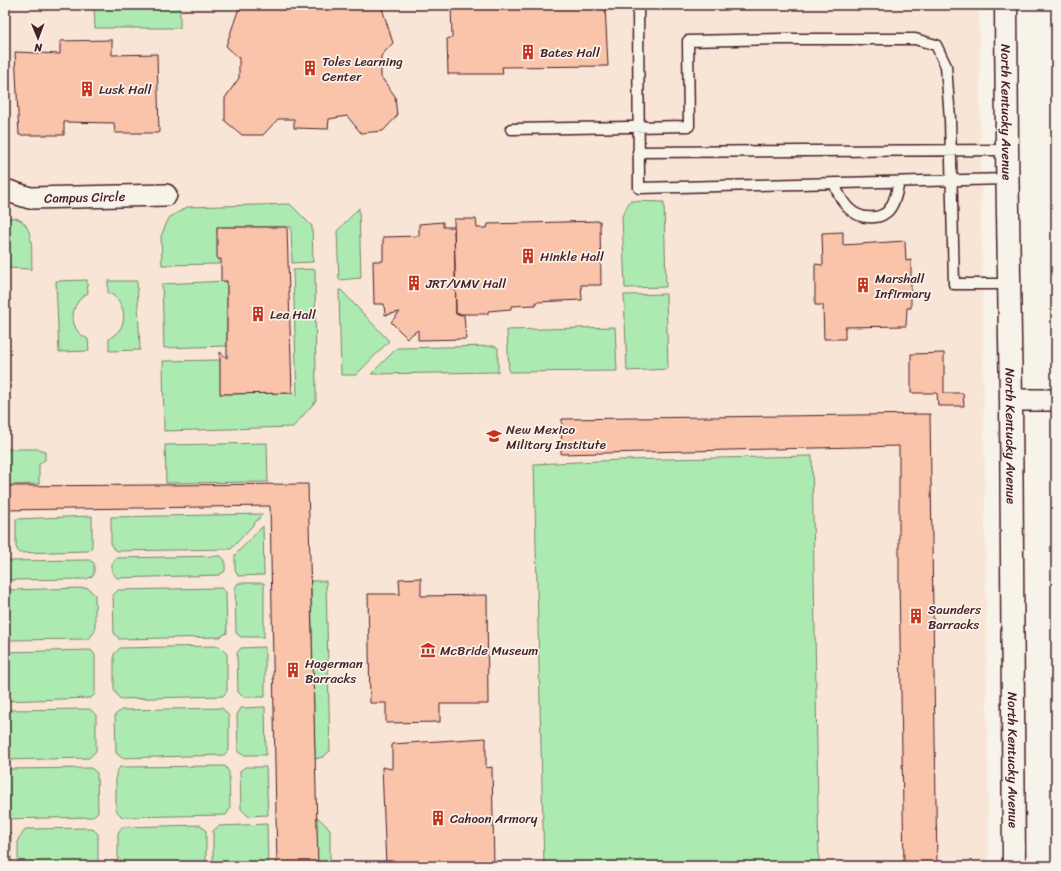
<svg xmlns="http://www.w3.org/2000/svg" width="1061" height="871" font-family="Sriracha,sans-serif">
<style>
.built{fill:#f8e5d5}
.green{fill:#aceab1;stroke:#7b846e}
.building{fill:#f9c4aa;stroke:#4a1f2b}
.lines{fill:none;stroke-linecap:round;stroke-linejoin:round}
.lane-casing{stroke:#4a1f2b;stroke-width:13}
.street-casing{stroke:#4a1f2b;stroke-width:24}
.secondary-casing{stroke:#4a1f2b;stroke-width:25}
.lane{stroke:#f7f3e8;stroke-width:10}
.street{stroke:#f7f3e8;stroke-width:21}
.secondary{stroke:#f7f3e8;stroke-width:22}
.labels{text-anchor:middle;dominant-baseline:central;stroke-width:3.5;stroke-linejoin:round;paint-order:stroke}
.poi-label{font-size:13px;fill:#4a1f2b;stroke:#f7f3e8;text-anchor:start}
.street-label{font-size:13px;fill:#4a1f2b;stroke:#f7f3e8}
</style>
<rect width="100%" height="100%" fill="#f7f3e8"/>
<filter id="ink" filterUnits="userSpaceOnUse"><feTurbulence type="fractalNoise" baseFrequency=".025" numOctaves="2"/><feDisplacementMap in="SourceGraphic" scale="8" xChannelSelector="R" yChannelSelector="G"/><feConvolveMatrix kernelMatrix="1 2 1 2 8 2 1 2 1" color-interpolation-filters="sRGB"/></filter>
<g filter="url(#ink)">
<path class="built" d="M5,5h974l10,861h-984z"/>
<path class="green" d="M94,5h86v23h-85z
M630,201l34,1 2,85 -41,1 -3,-72z
M290,204l22,22 1,36 -21,1 -1,-36h-74l2,37 -57,1 -1,-29 7,-16 2,-3 17,-10z
M359,208l2,70 -22,2 -2,-49z
M5,218c4,0 9,-1 13,1 17,7 13,35 14,50l-27,-1z
M315,269l1,132 -23,26 -129,4 -1,-70 57,-1 1,34 71,-1 5,3 -4,-126z
M87,280l1,13c-19,10 -21,37 0,46l1,12 -30,1 -3,-71z
M108,281h29l3,69 -31,1v-12c5,-4 11,-8 13,-14 5,-12 -2,-28 -14,-32z
M227,281v65l-63,2 -2,-64z
M339,290h2l48,51 -33,34h-15z
M666,294l2,75 -41,2 -3,-76z
M615,327l2,44 -108,1 -2,-42z
M494,346l4,2v24l-127,2 26,-26z
M267,443l1,39 -102,1 -1,-38z
M5,449h33l7,2v9l-6,4v20l-34,1z
M812,456l7,410h-275l-10,-402 87,-4z
M263,514l-32,35 -114,2 -6,-5v-29z
M92,516v31l-4,4 -69,2 -3,-6v-28z
M263,526l1,49 -26,1 -3,-6v-15z
M221,556l4,4v11l-6,4 -102,3 -5,-6v-8l4,-6z
M89,560l5,3v12l-7,4 -82,1v-19z
M311,581h15l4,170 -7,6 -8,2z
M238,583h26v54h-23l-5,-4 -1,-45z
M88,588l7,7v36l-6,8 -84,1v-50z
M221,588l5,4 1,41 -7,4 -101,2 -5,-6 -1,-38 5,-5z
M219,646l8,8v37l-4,5 -103,3 -6,-9v-36l6,-6z
M265,647v50h-22l-5,-5 -1,-39 4,-5z
M91,650l4,5v39l-4,4 -86,3v-49z
M265,707l1,48h-23l-5,-3 -1,-37 4,-7z
M222,708l7,8v34l-5,5 -102,3 -6,-5 -1,-38 6,-5z
M90,709l6,6v36l-7,7 -84,2v-50z
M225,766l4,6 1,37 -4,6 -104,2 -6,-7v-37l4,-6z
M245,767h21l2,48 -20,1 -7,-7 -1,-38z
M91,768l6,5 1,39 -6,5 -87,2v-50z
M313,813l17,16v37h-30z
M267,824l1,42h-55v-35l6,-5z
M201,825l5,6v35h-84l-4,-3v-30l4,-6z
M92,828l6,6v29l-3,3h-77v-27l8,-10z
M5,829l6,5v32h-6z"/>
<path class="building" d="M240,5h141l12,38 -12,13v21l14,19 2,20 -14,15 -22,2 -14,-17 -18,3 -1,10 -34,-1v-9h-16l-15,16h-21l-17,-14v-23l14,-20v-20l-13,-12z
M451,5h154l3,61 -106,1 1,7h-55l-1,-35 5,-2z
M112,40v15l45,-1 2,79h-44l-1,-10 -50,-1v13h-45l-4,-83 45,2v-13z
M454,219h22l1,9h10l1,-4 112,-3 1,64h-20l1,15 -46,2v3l-25,1v3l-23,2v3h-32z
M443,222v5h11l2,87 8,1 2,24 -48,1v-10l-11,8 -16,-16 9,-10 -15,3 -1,-11h-10l-1,-43h10v-24l36,-1v-12z
M217,227h70l5,166 -72,1v-42l7,6v-77h-6v-22h-4z
M843,232v13l62,-4 1,20 5,-1v48h-4l-1,18 -61,1v12h-21l-1,-34h-8v-41l8,1 -1,-32z
M944,353v40h19l1,13h-26l-1,-13h-26v-39z
M930,414l7,452h-33l-5,-286v-134l-338,8 1,-35z
M308,484l10,382h-41l-7,-360 -265,4v-24z
M421,578v18l66,-1 1,109h-48v18l-54,1v-20h-16l-2,-109h32l-1,-15z
M486,738v30l6,-1 2,99h-108l-4,-99 10,2v-25z"/>
<g class="lines">
<g class="lane-casing">
<path id="lane" d="M638,5l1,183 368,-9
M511,129l178,-3 -1,-85 93,-2h134l21,6 10,21 4,53 4,165h55
M638,152l369,-2
M834,183c7,19 18,37 41,34 4,0 10,-3 13,-6 7,-8 9,-20 11,-29"/>
</g>
<g class="street-casing">
<g id="street">
<path id="s1" d="M5,190l25,8 136,-3"/>
<path d="M1011,400h45"/>
</g>
</g>
<g class="secondary-casing">
<g id="secondary">
<path id="s2" d="M1006,5l1,145 4,250 3,466"/>
</g>
</g>
<use href="#lane" class="lane"/>
<use href="#street" class="street"/>
<use href="#secondary" class="secondary"/>
</g>
</g>
<defs>
<g id="building-bare" transform="scale(1.2)"><path d="M-4-6H4V6H1V3H-1V6H-4ZM-2.5-4.3h1.7v1.8h-1.7ZM.8-4.3h1.7v1.8H.8ZM-2.5-1h1.7V.8h-1.7ZM.8-1h1.7V.8H.8Z" fill="#c8321e" stroke="#f7f3e8" stroke-width="2.5" paint-order="stroke"/></g>
<g id="university-bare" transform="scale(1.2)"><path d="M0-5L7-2L0 1L-7-2ZM-4 1L0 2.5L4 1V4Q0 6-4 4Z" fill="#c8321e" stroke="#f7f3e8" stroke-width="2.5" paint-order="stroke"/></g>
<g id="museum-bare" transform="scale(1.2)"><path d="M0-6L6-3V-2H-6V-3ZM-5-1h2V3h-2ZM-1-1h2V3h-2ZM3-1h2V3H3ZM-6 4H6V6H-6Z" fill="#c8321e" stroke="#f7f3e8" stroke-width="2.5" paint-order="stroke"/></g>
</defs>
<g fill-rule="evenodd">
<use href="#building-bare" x="528" y="52"/>
<use href="#building-bare" x="310" y="68"/>
<use href="#building-bare" x="87" y="89"/>
<use href="#building-bare" x="528" y="256"/>
<use href="#building-bare" x="414" y="283"/>
<use href="#building-bare" x="863" y="285"/>
<use href="#building-bare" x="258" y="314"/>
<use href="#university-bare" x="494" y="436"/>
<use href="#building-bare" x="916" y="616"/>
<use href="#museum-bare" x="428" y="650"/>
<use href="#building-bare" x="293" y="670"/>
<use href="#building-bare" x="438" y="818"/>
</g>
<g class="labels">
<g class="poi-label">
<text x="540" y="52">Bates Hall</text>
<text x="322" y="61">Toles Learning<tspan x="322" dy="15">Center</tspan></text>
<text x="99" y="89">Lusk Hall</text>
<text x="540" y="256">Hinkle Hall</text>
<text x="875" y="278">Marshall<tspan x="875" dy="15">Infirmary</tspan></text>
<text x="426" y="283">JRT/VMV Hall</text>
<text x="270" y="314">Lea Hall</text>
<text x="506" y="429">New Mexico<tspan x="506" dy="15">Military Institute</tspan></text>
<text x="928" y="609">Saunders<tspan x="928" dy="15">Barracks</tspan></text>
<text x="440" y="650">McBride Museum</text>
<text x="305" y="663">Hagerman<tspan x="305" dy="15">Barracks</tspan></text>
<text x="450" y="818">Cahoon Armory</text>
</g>
<g class="street-label">
<text stroke="none"><textPath href="#s2" startOffset="107">North Kentucky Avenue</textPath></text>
<text stroke="none"><textPath href="#s1" startOffset="81">Campus Circle</textPath></text>
<text stroke="none"><textPath href="#s2" startOffset="431">North Kentucky Avenue</textPath></text>
<text stroke="none"><textPath href="#s2" startOffset="755">North Kentucky Avenue</textPath></text>
</g>
</g>
<rect width="1061" height="871" fill="none" stroke="#f7f3e8" stroke-width="20"/>
<rect x="10" y="10" width="1041" height="851" fill="none" stroke="#4a1f2b" stroke-width="1.5" filter="url(#ink)"/>
<g transform="translate(38 38) rotate(179)" stroke="#f7f3e8" stroke-width="3" paint-order="stroke">
<path d="M0-3L7 15L0 10L-7 15Z" fill="#4a1f2b"/>
<text y="-6" font-size="11" font-weight="bold" text-anchor="middle" fill="#4a1f2b">N</text>
</g>
</svg>
